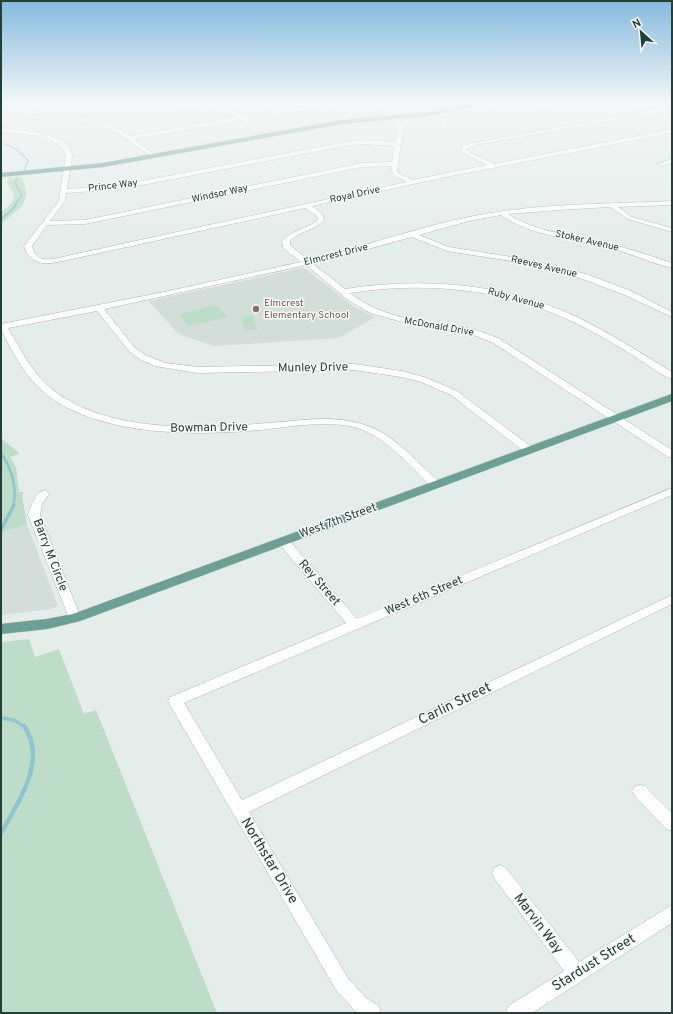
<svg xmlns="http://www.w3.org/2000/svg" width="673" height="1014" font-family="Overpass,sans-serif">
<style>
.built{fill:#d3ddd9}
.green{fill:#beddc8}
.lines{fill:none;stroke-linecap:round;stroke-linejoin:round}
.stream-far4{stroke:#8fc4d0;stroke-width:1.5}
.stream-far3{stroke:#8fc4d0;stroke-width:2}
.stream-far2{stroke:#8fc4d0;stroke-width:2.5}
.stream-far1{stroke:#8fc4d0;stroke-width:3.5}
.stream{stroke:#8fc4d0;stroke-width:4.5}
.minor-casing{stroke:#a7b5b1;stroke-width:1}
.major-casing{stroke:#c2c9c7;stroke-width:1}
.minor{fill:#fff;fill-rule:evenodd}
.major{fill:#6ba195;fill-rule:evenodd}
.education-dot{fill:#8d6e63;stroke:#f5faf8;stroke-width:1.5}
.labels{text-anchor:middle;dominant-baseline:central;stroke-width:3;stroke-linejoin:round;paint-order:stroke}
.far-street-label{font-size:10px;fill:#243f38;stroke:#f5faf8}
.far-education-label{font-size:10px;fill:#785e54;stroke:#f5faf8;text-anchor:start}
.street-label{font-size:12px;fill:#243f38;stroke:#f5faf8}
.near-street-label{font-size:14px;fill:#243f38;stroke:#f5faf8}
</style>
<rect width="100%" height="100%" fill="#e5edea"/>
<path class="built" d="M302,268l5,2 47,37 21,10 -36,21 -125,8 -36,-12 -29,-33z
M27,524l31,82 -7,3 -50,6v-77l4,-7z"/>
<path class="green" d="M22,177l5,17 -5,12 -21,18v-12c7,-5 17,-12 11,-21 -2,-4 -4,-5 -5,-9l2,-4z
M216,305l12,12 -39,9 -11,-12z
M253,315l4,15 -13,1 -3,-15z
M1,438l19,16 -10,3 6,10 3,25h5l-2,4 5,28 -22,7 -4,7z
M29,639l6,18 24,-8 25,65 12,-4 121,303h-216v-371z"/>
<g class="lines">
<path class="stream-far4" d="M1,143c12,3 20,8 27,18l-4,9
M15,205l7,-10 -7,-12 2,-5"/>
<path class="stream-far3" d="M1,219l11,-9 4,-6"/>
<path class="stream-far2" d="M1,453c10,15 17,35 12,53"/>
<path class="stream-far1" d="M1,530l13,-25
M1,718l13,2 11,7"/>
<path class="stream" d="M1,833c17,-30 47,-73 23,-107"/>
<g class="minor-casing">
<path id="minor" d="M137,103h51l18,2 28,7 11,4 61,-10 2,-3 19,6 20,12 -5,1 -19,-11 -11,-3 -178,31 21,16v2l-2,1 -32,-23 -24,-11 -26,-5 -42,-5 -28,-6v-4l28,7 56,7 29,9 16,9 108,-19 -19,-6 -13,-3z
M379,103h5l20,23 -7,44 1,3 15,7 74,-15 -25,-13 -1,-5 12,-4 199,-37v4l-196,35 -10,4 1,2 27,13 178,-35v4l-231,45 -129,28 10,8 2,6c-9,11 -25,11 -34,21v4l18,15c61,-14 120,-37 182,-47 60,-10 122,-9 182,-12v4l-54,2 14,10 40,11v4l-44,-13 -18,-12 -52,3 -50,4c27,18 60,20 91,27 25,6 49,14 73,22v5c-22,-5 -42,-15 -64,-21 -36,-9 -75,-10 -107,-32l-32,6 -50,14 30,12 81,13 56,14 45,17 41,21v5l-47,-22 -45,-17 -50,-14 -83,-13 -35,-14 -99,27 32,25c79,-12 159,-6 232,28 33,16 64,36 95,55v7c-9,-3 -18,-10 -26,-15 -18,-12 -36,-23 -55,-33 -74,-41 -158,-51 -241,-38 35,28 80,28 122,36 9,2 17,6 26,9l174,112v8l-4,-1 -176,-115 -22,-8 -64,-11 -36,-10 -22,-13 -42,-35 -202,44 31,39 12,8 19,7 31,4 157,-3 48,7 25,7 30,13 76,57 1,2 -1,2h-8l-74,-57 -30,-13 -20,-5 -47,-7 -157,3 -42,-7 -14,-6 -12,-9 -32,-40 -89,17c12,20 22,41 39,57 55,49 153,44 221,38 30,-2 60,-8 90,0 27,6 47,26 66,45 6,5 13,11 17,17l-1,2h-8c-23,-22 -46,-51 -78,-60 -31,-7 -64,0 -94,3 -66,6 -169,7 -221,-42 -17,-17 -27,-37 -38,-58v-6l163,-32 137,-30 -18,-14 -1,-7c10,-11 25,-12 36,-21l-1,-4 -12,-8 -247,54c-16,3 -29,1 -34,-16l35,-45 7,-47c-12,-21 -44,-20 -65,-22v-4c16,2 70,5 71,27 0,11 -4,23 -5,34l54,-4 224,-43 18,-2 33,2 2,-16zM363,144l32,2 -3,16 -30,1 -277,57 -35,1 15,-20 1,-8 55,-4 224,-43zM392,166c-2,10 7,12 15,16l-354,77c-12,1 -18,-1 -21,-13l15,-21 38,-1 277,-57z
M535,103h7l9,5 -5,1z
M473,104l29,11 1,1 -5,1 -27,-10v-2z
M426,113h4l18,12 -5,1 -17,-11z
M672,159v4l-11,3 -3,-2z
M672,488v7l-488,208 58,97 430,-205v9l-423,208 99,166 17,19 14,9 2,7h-24l-21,-23 -166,-285 -2,-4 2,-4 176,-74 -67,-79 -2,-3 2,-3h8l70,81z
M45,490l5,3 -8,11 -2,11 41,103 -2,3 -4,1 -4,-1 -2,-3 -41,-103c3,-9 7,-23 17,-25z
M640,785l5,1 27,27v18l-6,-2 -31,-33 -3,-5 3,-5z
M500,865l6,3 73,94 93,-57v18l-140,90h-26l2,-7 56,-35 -70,-93 -2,-5 2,-5z"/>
</g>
<g class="major-casing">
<path id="major" d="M473,103h13l-58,13 -86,8 -239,43 -102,10v-4l102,-10 239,-43 86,-8z
M672,394v7l-592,220 -33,8 -46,5v-10l46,-5 26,-5z"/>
</g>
<use href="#minor" class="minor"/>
<use href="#major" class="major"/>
</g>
<linearGradient id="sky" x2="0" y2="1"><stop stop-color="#84bade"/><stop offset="0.42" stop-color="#f3f7f6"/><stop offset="1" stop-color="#f3f7f6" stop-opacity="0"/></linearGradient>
<rect width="673" height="245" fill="url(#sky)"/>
<circle class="education-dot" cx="256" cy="309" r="4"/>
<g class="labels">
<g class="far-street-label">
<text transform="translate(113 186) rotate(-7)">Prince Way</text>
<text transform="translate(220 194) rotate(-12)">Windsor Way</text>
<text transform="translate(355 195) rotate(-12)">Royal Drive</text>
<text transform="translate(587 241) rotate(13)">Stoker Avenue</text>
<text transform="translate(336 255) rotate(-14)">Elmcrest Drive</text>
<text transform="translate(544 267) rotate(13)">Reeves Avenue</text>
<text transform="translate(516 299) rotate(15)">Ruby Avenue</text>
<text transform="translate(439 327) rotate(10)">McDonald Drive</text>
</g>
<g class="far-education-label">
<text x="264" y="303">Elmcrest<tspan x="264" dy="12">Elementary School</tspan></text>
</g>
<g class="street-label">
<text transform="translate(313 368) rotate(-1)">Munley Drive</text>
<text transform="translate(209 428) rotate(-1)">Bowman Drive</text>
<text transform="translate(338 521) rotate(-20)">West 7th Street</text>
<text transform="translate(50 555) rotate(69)">Barry M Circle</text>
<text transform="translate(319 583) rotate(49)">Rey Street</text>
<text transform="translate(424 596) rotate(-23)">West 6th Street</text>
</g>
<g class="near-street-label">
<text transform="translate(455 704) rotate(-26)">Carlin Street</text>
<text transform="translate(269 861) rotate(59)">Northstar Drive</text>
<text transform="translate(538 924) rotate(53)">Marvin Way</text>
<text transform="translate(594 963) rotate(-32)">Stardust Street</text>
</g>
</g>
<rect width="673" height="1014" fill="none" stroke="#243f38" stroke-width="4"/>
<g transform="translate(641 32) rotate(333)" stroke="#f5faf8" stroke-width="3" paint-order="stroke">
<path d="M0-3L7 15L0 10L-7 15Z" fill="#243f38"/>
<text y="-6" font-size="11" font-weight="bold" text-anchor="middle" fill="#243f38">N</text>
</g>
</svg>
